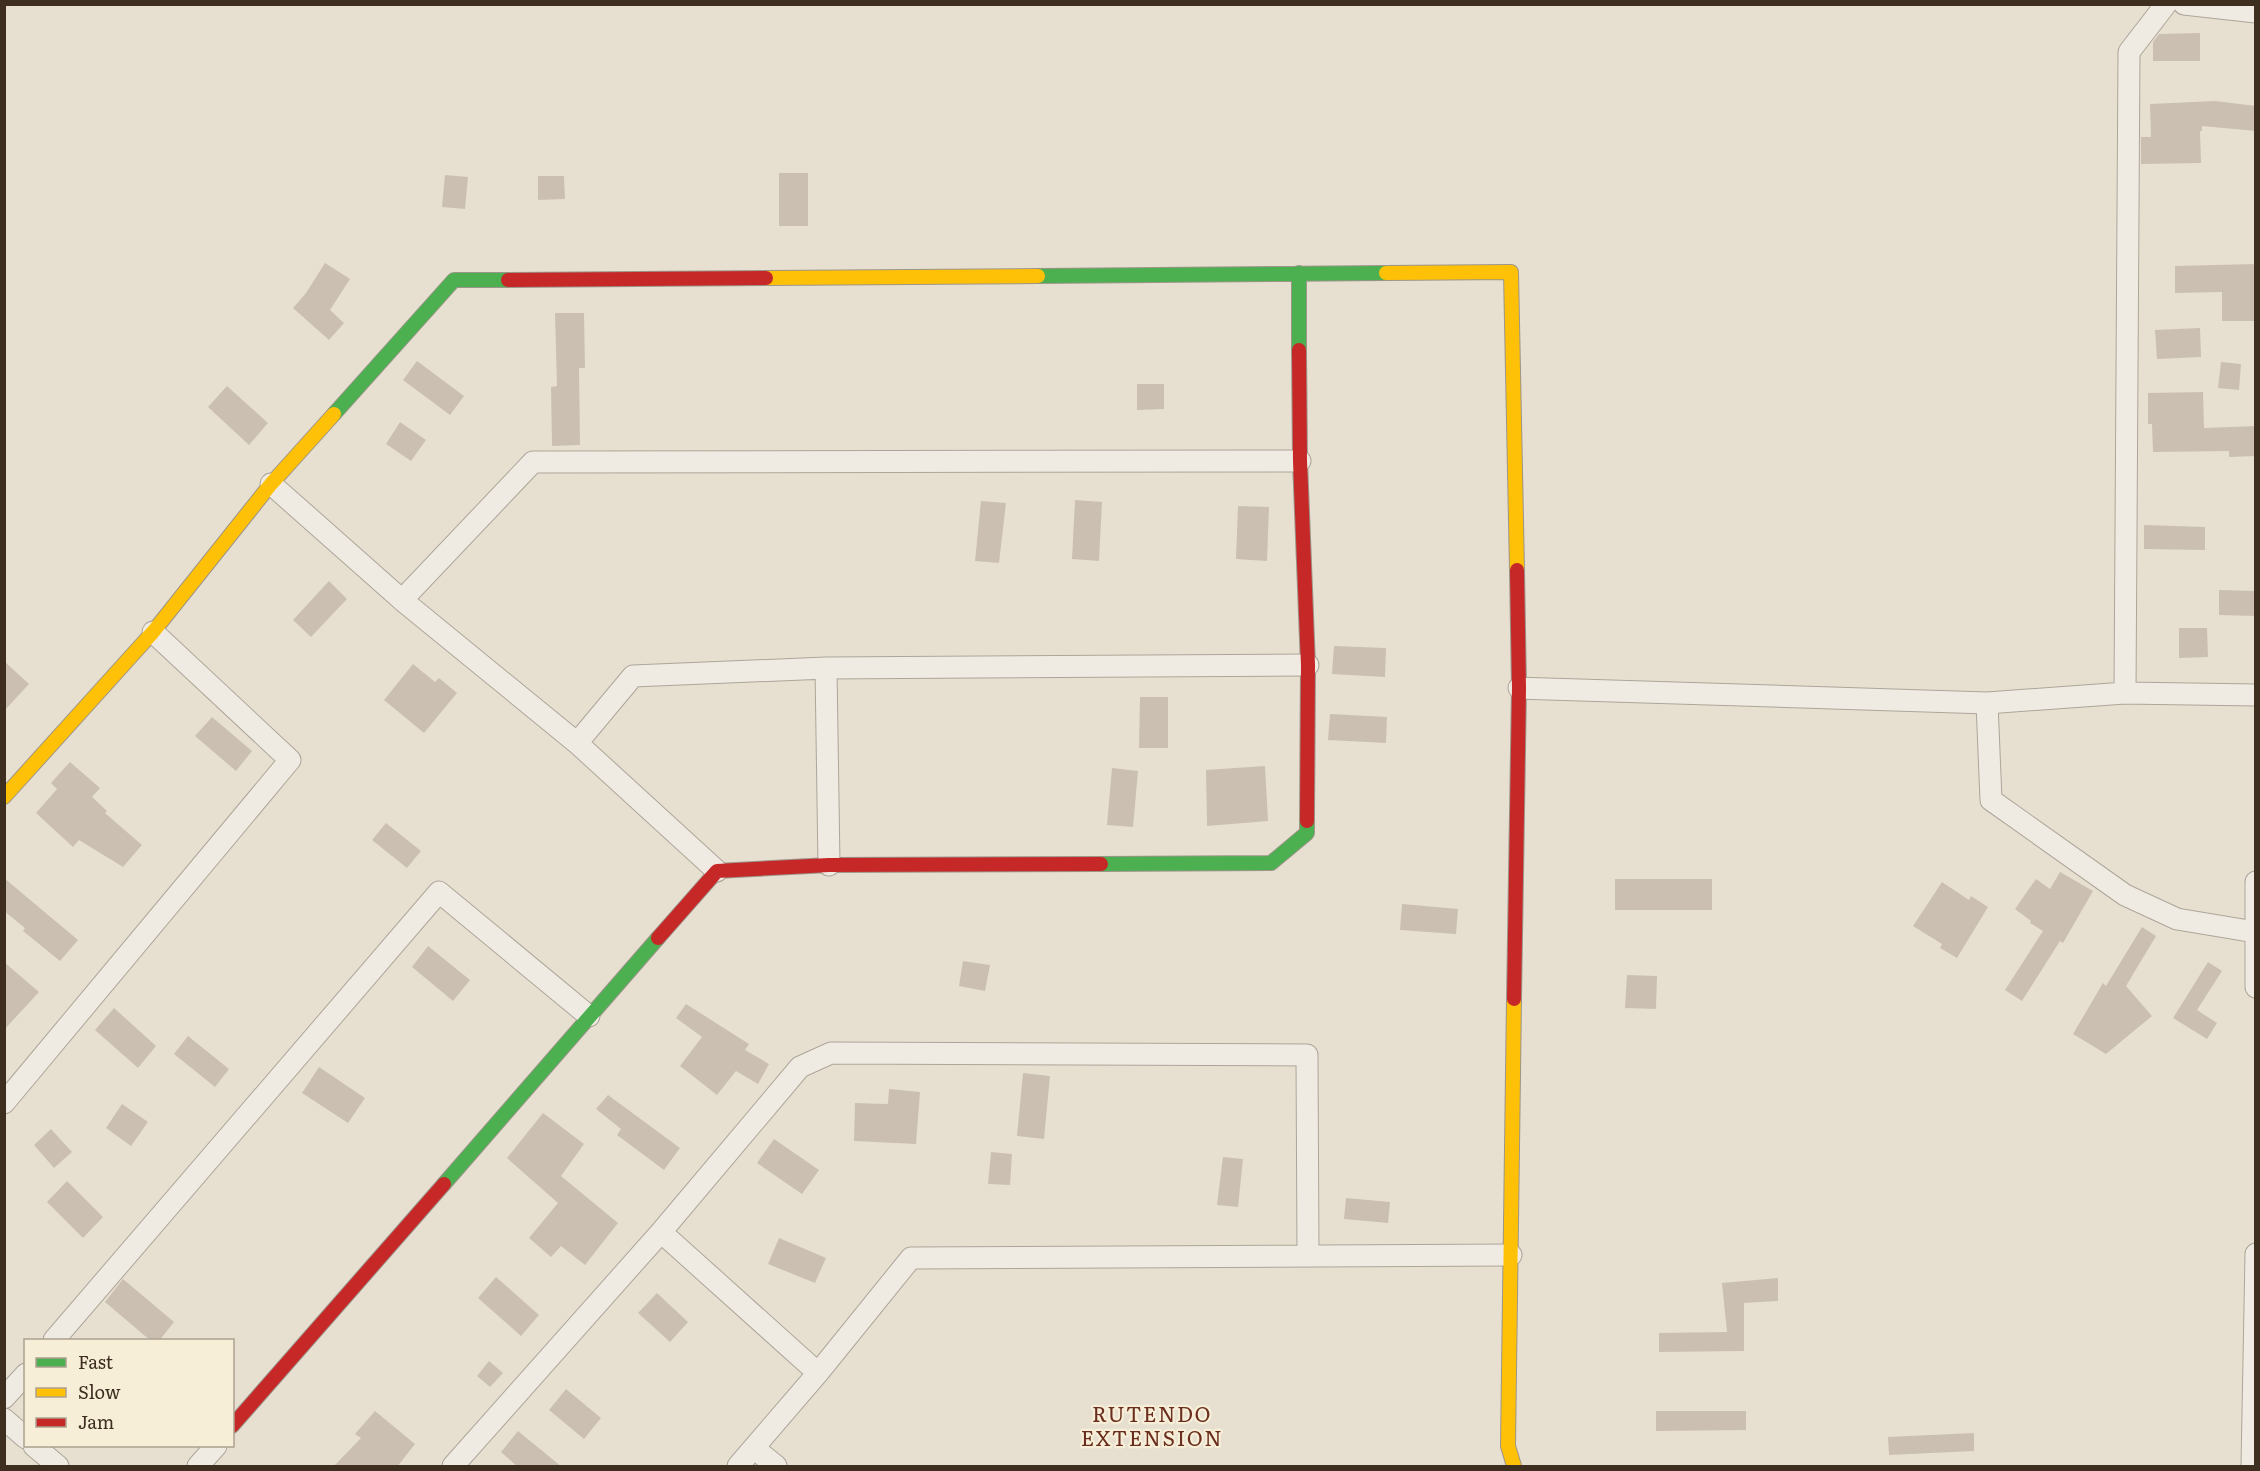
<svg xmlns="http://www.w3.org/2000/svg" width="2260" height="1471" font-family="Literata,serif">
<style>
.building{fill:#cbbfb2}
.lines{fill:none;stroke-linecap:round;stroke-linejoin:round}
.street-casing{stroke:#ada599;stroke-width:23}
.fast-casing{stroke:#9c958a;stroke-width:16}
.slow-casing{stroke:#9c958a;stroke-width:16}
.jam-casing{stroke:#9c958a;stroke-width:16}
.street{stroke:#efebe3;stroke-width:21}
.fast{stroke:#4caf50;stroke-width:14}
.slow{stroke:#ffc107;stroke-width:14}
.jam{stroke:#c62828;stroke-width:14}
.labels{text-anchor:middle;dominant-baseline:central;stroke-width:4.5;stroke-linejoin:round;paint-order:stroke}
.neighbourhood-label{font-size:21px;letter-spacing:1.5px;fill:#6b2e1e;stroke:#f7eed8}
</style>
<rect width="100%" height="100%" fill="#e7e0d1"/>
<path class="building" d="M2200,33v28h-47v-19l6,-8z
M2215,101l41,5v25l-54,-5v5h-2l1,32 -60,1v-27h10l-1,-33z
M779,173h29v53h-29z
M445,175l23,2 -3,32 -23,-2z
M538,176h26l1,23 -27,1z
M325,263l25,16 -20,31 14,13 -15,17 -36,-32 13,-15z
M2256,264v57h-34v-29l-47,1v-27z
M555,313h29l1,55h-6l1,77 -28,1 -1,-59 6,-1z
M2200,328l1,29 -44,2 -2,-29z
M417,361l47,35 -14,19 -47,-35z
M2221,362l20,2 -2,26 -21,-2z
M1137,384h27v25l-27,1z
M227,386l41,37 -19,22 -41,-38z
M2203,392l1,36 52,-2v30l-27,1v-6l-76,1 -1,-28h-4v-31z
M400,422l26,18 -15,21 -25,-17z
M1075,500l27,2 -3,59 -27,-2z
M981,501l25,2 -7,60 -24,-2z
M1238,506l31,1 -2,54 -31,-2z
M2144,525l61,2v23l-61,-1z
M329,581l18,18 -36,38 -18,-17z
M2219,590l37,1v25l-37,-1z
M2179,628h28l1,29 -29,1z
M1334,646l52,2 -1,29 -53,-3z
M4,661l25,23 -25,27z
M413,664l22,18 4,-4 18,15 -33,40 -40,-33z
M1140,697h28v51h-29z
M1330,714l57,3 -1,26 -58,-3z
M212,717l40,34 -16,20 -41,-35z
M70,762l30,26 -8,9 15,14 -2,2 37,32 -19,22 -44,-27 -6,7 -37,-34 21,-24 -6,-6z
M1265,766l3,55 -61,5 -1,-56z
M1112,768l26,3 -5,56 -26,-2z
M386,823l35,28 -14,17 -35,-28z
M2060,872l33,19 -30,52 -3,-2 -38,60 -17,-11 38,-59 -13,-8 1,-2 -16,-12 21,-30 14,10z
M4,878l74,62 -18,21 -37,-30 2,-3 -21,-17z
M1615,879h97v31h-97z
M1942,882l27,18 2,-4 17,11 -31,51 -17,-10 2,-4 -29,-18z
M1402,904l56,5 -2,25 -56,-4z
M2142,927l14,9 -30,50 26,30 -46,38 -33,-20 30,-51 3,3z
M428,946l42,34 -17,21 -41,-34z
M963,961l27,4 -5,26 -26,-5z
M4,962l35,30 -35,38z
M2208,962l14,9 -25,39 20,13 -10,16 -34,-21z
M1627,975l30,1 -1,33 -31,-1z
M686,1004l63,40 -4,6 24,14 -11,20 -22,-13 -19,24 -37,-29 22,-29 -26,-19z
M114,1008l42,38 -18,22 -43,-38z
M188,1036l41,33 -14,18 -41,-33z
M319,1067l46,31 -17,25 -46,-30z
M1023,1073l27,3 -6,63 -27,-3z
M889,1089l31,3 -4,52 -62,-3 1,-38 33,1z
M608,1095l72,53 -16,22 -47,-35 4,-6 -25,-20z
M122,1104l26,18 -17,24 -25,-18z
M543,1113l41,31 -23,32 57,47 -33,42 -24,-19 -10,11 -22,-19 29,-35 -51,-45z
M51,1129l21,23 -18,16 -20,-23z
M774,1139l45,31 -17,24 -45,-31z
M991,1152l21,2 -2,31 -22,-1z
M1223,1157l20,2 -5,48 -21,-2z
M67,1181l36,36 -20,21 -36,-36z
M1346,1198l44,4 -2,21 -44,-4z
M779,1238l47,20 -11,25 -47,-19z
M496,1277l43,38 -18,21 -43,-38z
M1778,1278v23l-34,2v48l-85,1v-19l68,-1 -5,-49z
M123,1279l51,43 -15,19h-8l-46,-39z
M657,1293l31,29 -18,20 -32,-29z
M489,1361l14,12 -13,14 -13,-11z
M566,1389l35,29 -17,21 -35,-29z
M375,1411l40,33 -18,23h-64l28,-29 -6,-4z
M1656,1411h90v19l-90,1z
M518,1431l44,36h-44l-17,-15z
M1974,1433v18l-85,4 -1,-18z"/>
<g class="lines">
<g class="street-casing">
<path id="street" d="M2184,4l72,8
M271,484l131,116 175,143 140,128
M402,600l131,-138 767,-1
M826,668l3,197
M1519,688l468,15 138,-10 131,2
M2125,693l4,-641 37,-48
M1987,703l4,97 134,95 52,24 78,13
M577,743l56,-67 193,-8 482,-3
M2256,882v105
M4,1103l286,-343 -137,-128
M661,1232l157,141
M54,1340l385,-448 150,124
M4,1398l22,-24
M4,1419l22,19
M34,1446l24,20
M754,1448l22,18
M198,1466l18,-20
M453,1466l208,-234 139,-165 31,-14 476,2 1,200
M738,1466l80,-93 93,-115 600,-3
M2252,1466l4,-212"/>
</g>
<g class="fast-casing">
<path id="fast" d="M1299,273v77
M1038,276l348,-3
M334,414l120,-134h54
M1101,864l170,-1 36,-30v-12
M444,1184l214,-246"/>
</g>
<g class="slow-casing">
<path id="slow" d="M1386,273l125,-1 6,298
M766,278l272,-2
M4,797l149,-165 118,-148 63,-70
M1514,1466l-6,-20 6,-447"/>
</g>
<g class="jam-casing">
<path id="jam" d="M508,280l258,-2
M1299,350l1,111 8,204 -1,156
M658,938l59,-67 112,-6 272,-1
M1514,999l5,-311 -2,-118
M232,1426l212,-242"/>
</g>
<use href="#street" class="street"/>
<use href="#fast" class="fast"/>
<use href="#slow" class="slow"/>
<use href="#jam" class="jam"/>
</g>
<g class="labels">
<g class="neighbourhood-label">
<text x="1152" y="1412">RUTENDO<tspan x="1152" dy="24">EXTENSION</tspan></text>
</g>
</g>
<rect width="2260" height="1471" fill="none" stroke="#3d2e20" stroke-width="12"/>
<rect x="24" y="1339" width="210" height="108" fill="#f7eed8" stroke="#ada18e" stroke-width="1.5"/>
<rect x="36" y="1358" width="30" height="9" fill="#4caf50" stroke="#ada18e" stroke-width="1.5"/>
<text x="78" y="1369" font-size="18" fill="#3d2e20">Fast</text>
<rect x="36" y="1388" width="30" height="9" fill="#ffc107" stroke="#ada18e" stroke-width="1.5"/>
<text x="78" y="1399" font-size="18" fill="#3d2e20">Slow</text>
<rect x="36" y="1418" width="30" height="9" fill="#c62828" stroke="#ada18e" stroke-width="1.5"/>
<text x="78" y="1429" font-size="18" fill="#3d2e20">Jam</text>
</svg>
